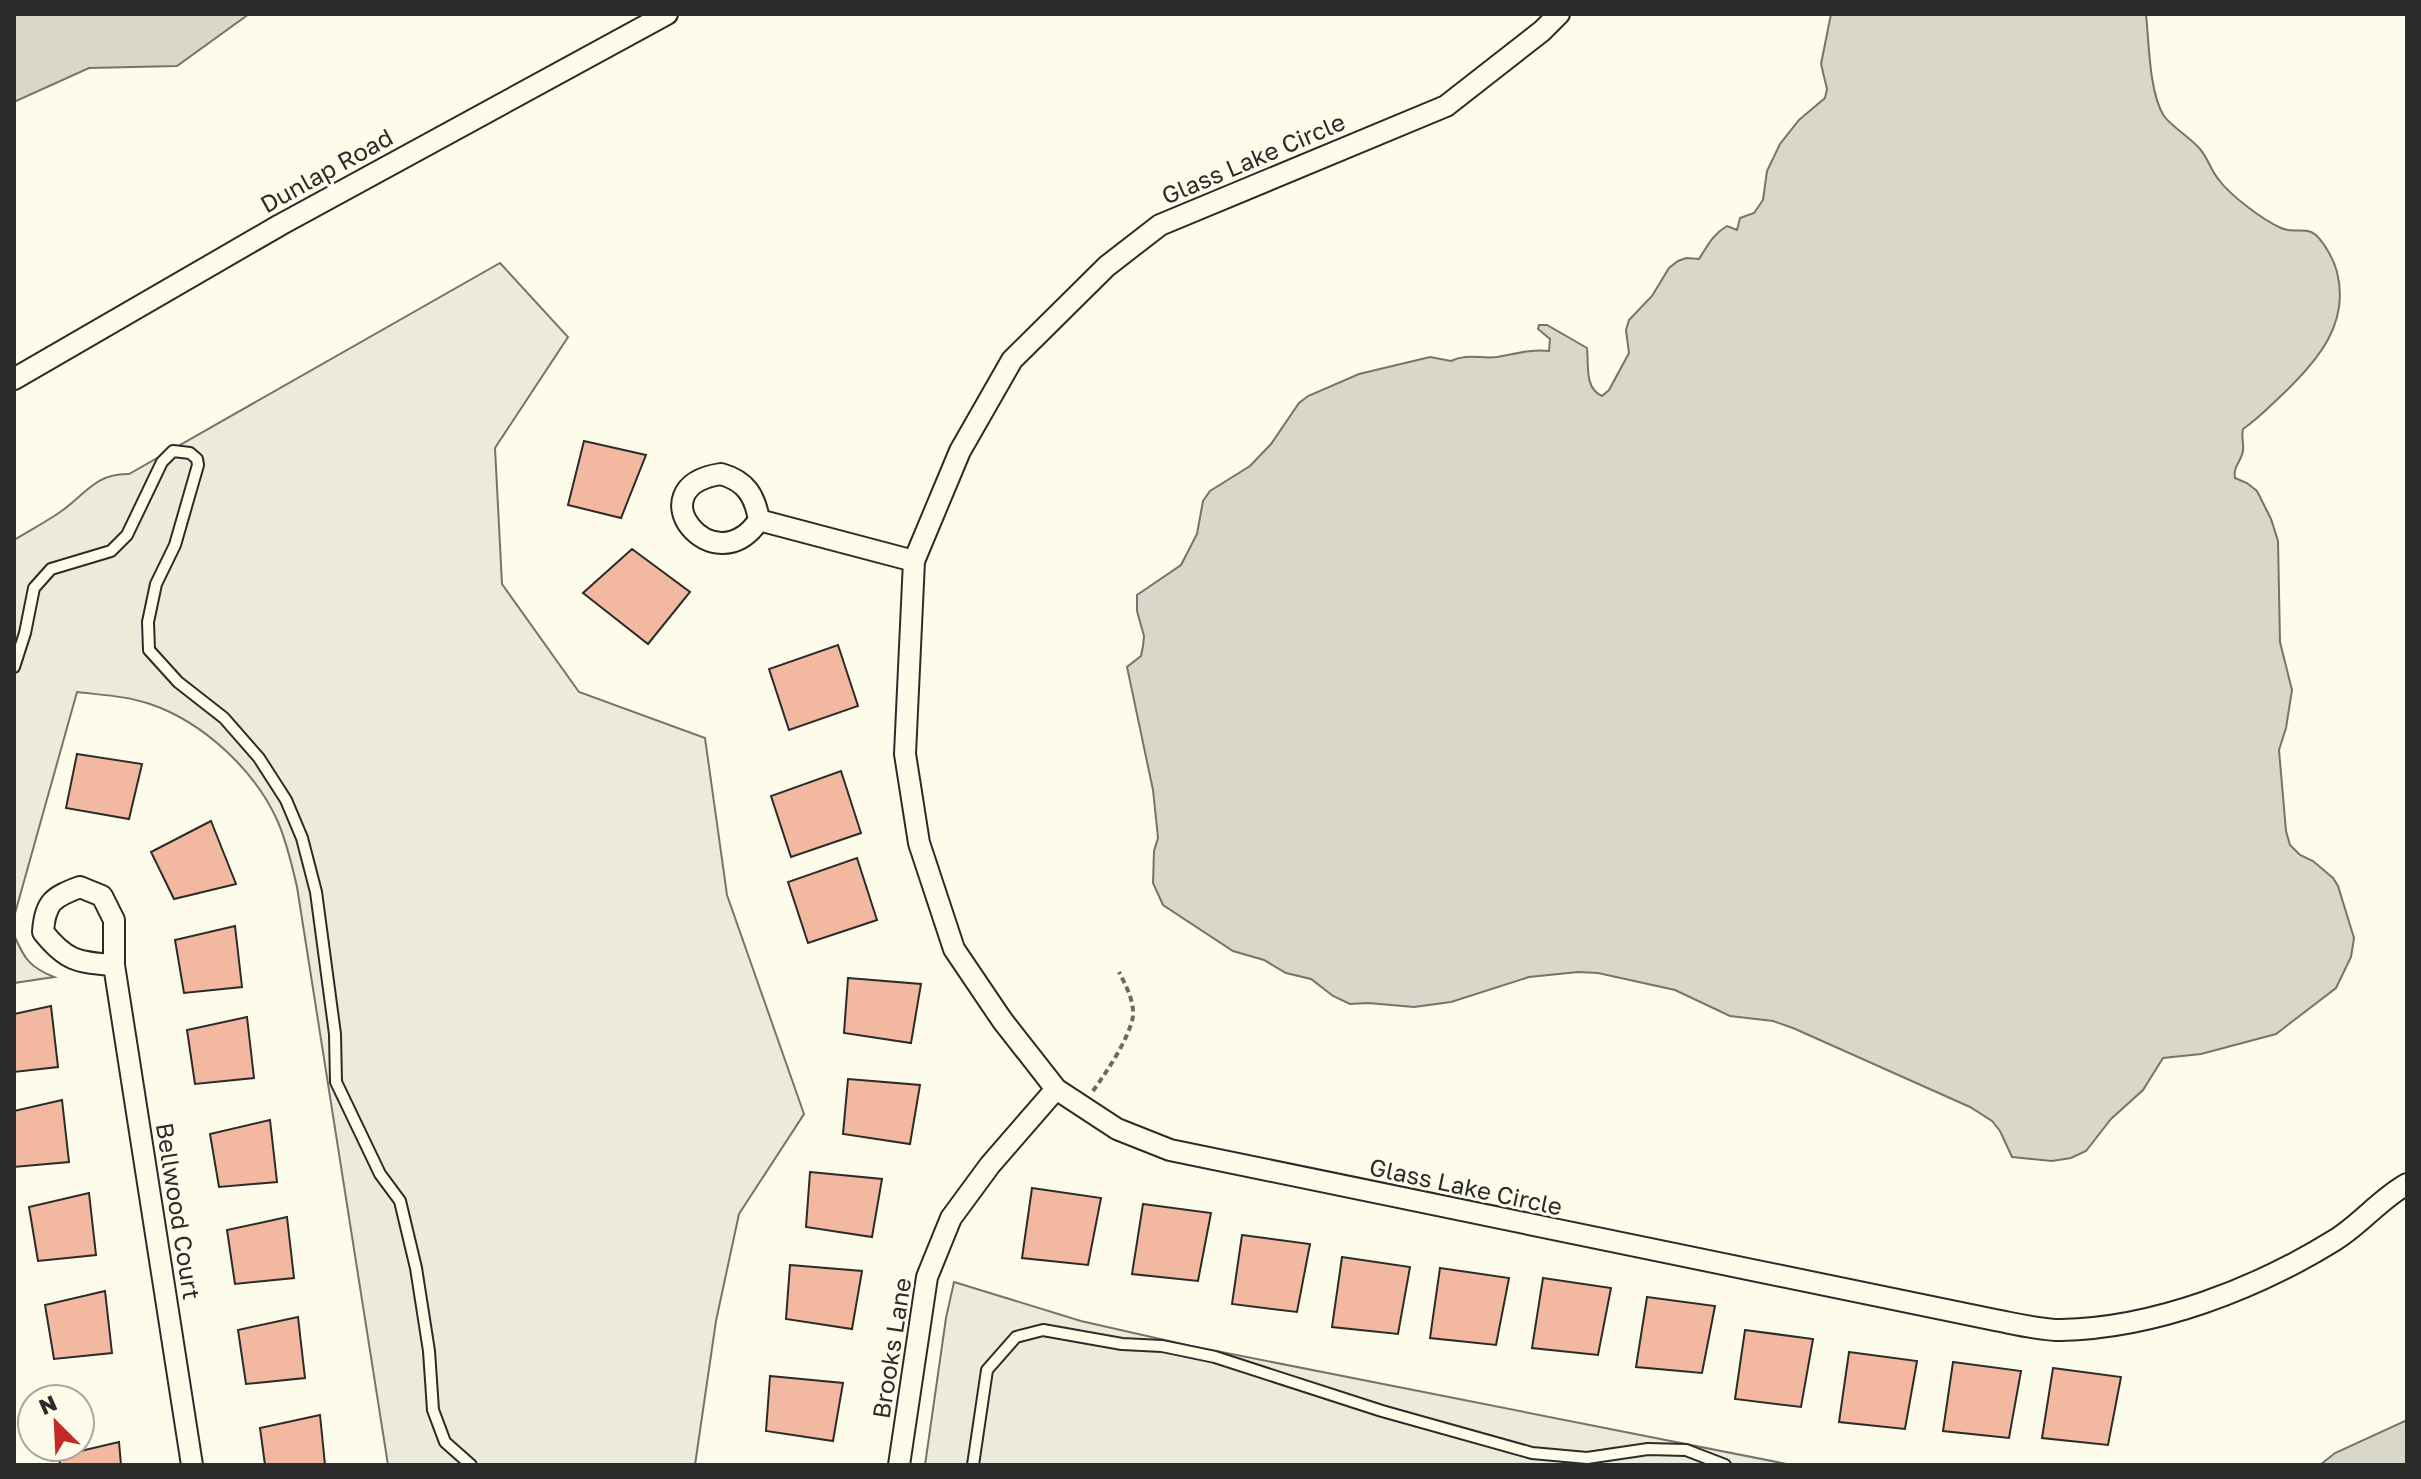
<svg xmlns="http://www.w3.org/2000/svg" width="2421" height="1479" font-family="'Golos Text',sans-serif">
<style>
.green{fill:#ecebdb;stroke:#74746e;stroke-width:2}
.water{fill:#d8d7c9;stroke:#74746e;stroke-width:2}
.building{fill:#f2b8a0;stroke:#2b2b2b;stroke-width:2}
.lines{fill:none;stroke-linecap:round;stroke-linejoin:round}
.service-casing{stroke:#2b2b2b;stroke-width:14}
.minor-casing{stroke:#2b2b2b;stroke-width:24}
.path{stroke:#6a6964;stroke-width:4;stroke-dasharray:6 4;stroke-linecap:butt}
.service{stroke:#fdfbea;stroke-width:10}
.minor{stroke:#fdfbea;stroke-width:20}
.labels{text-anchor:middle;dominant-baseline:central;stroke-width:6;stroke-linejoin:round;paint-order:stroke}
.street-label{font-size:24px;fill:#2b2b2b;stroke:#fdfbea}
</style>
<rect width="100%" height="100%" fill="#fdfbea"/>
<path class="green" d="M500,263l68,74 -73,111 7,136 77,108 126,46 22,157 77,219 -65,100 -23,107 -21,144h-307l-91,-578c-5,-22 -10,-44 -19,-65 -23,-52 -75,-100 -128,-118 -23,-8 -49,-9 -73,-12l-63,225v-377c16,-10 34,-19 49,-30 23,-17 34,-37 66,-36z
M14,935c10,23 15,32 40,42l-40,6z
M954,1282l127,39 110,25 601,119h-867l21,-147z"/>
<path class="water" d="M14,14h235l-72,52 -88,2 -75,34z
M1831,14h315c3,27 3,79 18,102 8,11 26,21 36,33 8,9 11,22 19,31 12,16 44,40 62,48 12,6 24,-2 35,7 9,9 18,25 21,37 13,51 -19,88 -53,121 -14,13 -26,26 -41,36 -2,8 1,14 0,22 -2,11 -10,15 -8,27l12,5 10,8 14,28 7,22 2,101 12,48 -6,38 -7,22 7,81 4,14 10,10 13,6 20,17 5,8 16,52 -3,19 -15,31 -60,46 -75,20 -38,4 -20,32 -32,29 -25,32 -15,7 -19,3 -40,-4 -12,-26 -8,-10 -22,-14 -177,-79 -20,-7 -43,-5 -55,-26 -77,-17 -20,-1 -49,5 -78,25 -37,5 -46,-4 -18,1 -17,-8 -22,-17 -25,-6 -22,-13 -31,-9 -70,-46 -10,-22 1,-32 4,-13 -5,-48 -26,-123 14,-11 2,-10 1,-10 -7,-25v-16l44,-30 16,-31 6,-33 7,-10 40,-25 21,-22 28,-41 9,-7 51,-22 71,-17 21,4c15,-8 30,-2 46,-4 18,-3 33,-8 52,-6l1,-12 -12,-10 1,-4h8l40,23c2,17 -3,40 15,48l7,-6 20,-37 -3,-23 3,-10 23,-24 17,-28 9,-7 8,-3 13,1c9,-14 13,-24 28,-33l10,4 3,-12 14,-5 9,-13 4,-29 13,-27 19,-24 26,-22 2,-9 -6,-25z
M2407,1420v45h-87l15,-12z"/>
<path class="building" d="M584,441l62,14 -25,63 -53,-13z
M632,549l58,43 -42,52 -65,-51z
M838,645l20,61 -69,24 -20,-61z
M77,754l65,10 -13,55 -63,-11z
M841,771l20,62 -70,24 -20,-61z
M211,821l25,63 -62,15 -23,-47z
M857,858l20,62 -69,23 -20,-61z
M235,926l7,61 -58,6 -9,-53z
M848,978l73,6 -10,59 -67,-10z
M51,1006l7,61 -44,5v-58z
M247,1017l7,61 -59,6 -8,-54z
M848,1079l72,6 -10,59 -67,-10z
M62,1100l7,62 -55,5v-56z
M270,1120l7,62 -58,5 -9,-53z
M810,1172l72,7 -10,58 -66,-10z
M1032,1188l69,10 -13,67 -66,-7z
M89,1193l7,62 -58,6 -9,-54z
M1143,1204l68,9 -13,68 -66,-7z
M287,1217l7,61 -59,6 -8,-54z
M1242,1235l68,9 -13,68 -65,-8z
M1342,1257l68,10 -12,67 -66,-7z
M790,1265l72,6 -10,58 -66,-10z
M1440,1268l69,10 -13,67 -66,-7z
M1543,1278l68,10 -13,67 -66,-7z
M105,1291l7,62 -58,6 -9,-54z
M1647,1297l68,9 -13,67 -66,-6z
M298,1317l7,61 -59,6 -8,-54z
M1745,1330l68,9 -12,68 -66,-8z
M1849,1352l68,9 -12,68 -66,-7z
M1953,1362l68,9 -12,67 -66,-7z
M2053,1368l68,9 -13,68 -66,-7z
M770,1376l73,7 -10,58 -67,-10z
M320,1415l5,50h-60l-5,-37z
M119,1442l2,23h-61l-1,-9z"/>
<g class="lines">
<g class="service-casing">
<path id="service" d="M14,667l11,-34 9,-45 17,-19 60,-18 16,-16 35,-73 11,-11 17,2 7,6 1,6 -23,80 -19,39 -8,38 1,28 29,32 46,36 35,40 27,42 16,38 14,54 19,142 1,48 44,92 20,27 16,67 13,83 4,59 12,32 26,23
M973,1465l14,-95 29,-33 27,-7 79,14 40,2 53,11 167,54 150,42 55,5 61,-9 38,1 39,15"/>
</g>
<g class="minor-casing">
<path id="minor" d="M1559,14l-17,17 -96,75 -286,119 -53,41 -95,94 -52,91 -46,110 -9,193 14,89 35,106 48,71 54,69 61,40 53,21 825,170c21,4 45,10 66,10 94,-2 195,-41 274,-90 26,-16 45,-41 72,-56
M14,379l266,-154 387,-211
M721,474c25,7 34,22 38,46 -45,67 -125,-33 -38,-46z
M759,520l155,41
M114,965c-36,-3 -47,-3 -71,-33 2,-30 10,-35 37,-45l22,9 12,24v45l78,500
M899,1465l28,-188 24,-59 39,-53 66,-76"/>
</g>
<path class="path" d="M1093,1091c13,-18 37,-54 40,-75 1,-16 -7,-30 -14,-44"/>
<use href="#service" class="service"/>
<use href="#minor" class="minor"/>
</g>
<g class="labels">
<g class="street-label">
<text transform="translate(1253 158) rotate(-23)">Glass Lake Circle</text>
<text transform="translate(326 170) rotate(-29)">Dunlap Road</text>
<text transform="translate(1466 1186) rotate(12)">Glass Lake Circle</text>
<text transform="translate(179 1211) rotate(81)">Bellwood Court</text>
<text transform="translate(891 1348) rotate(-81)">Brooks Lane</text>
</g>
</g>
<rect width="2421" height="1479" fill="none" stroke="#2b2b2b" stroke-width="32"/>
<g transform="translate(56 1423) rotate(336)"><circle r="38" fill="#fdfbea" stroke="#a9a89e" stroke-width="2"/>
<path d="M0-6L14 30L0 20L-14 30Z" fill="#c62828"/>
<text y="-12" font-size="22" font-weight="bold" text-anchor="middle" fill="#2b2b2b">N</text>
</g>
</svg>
